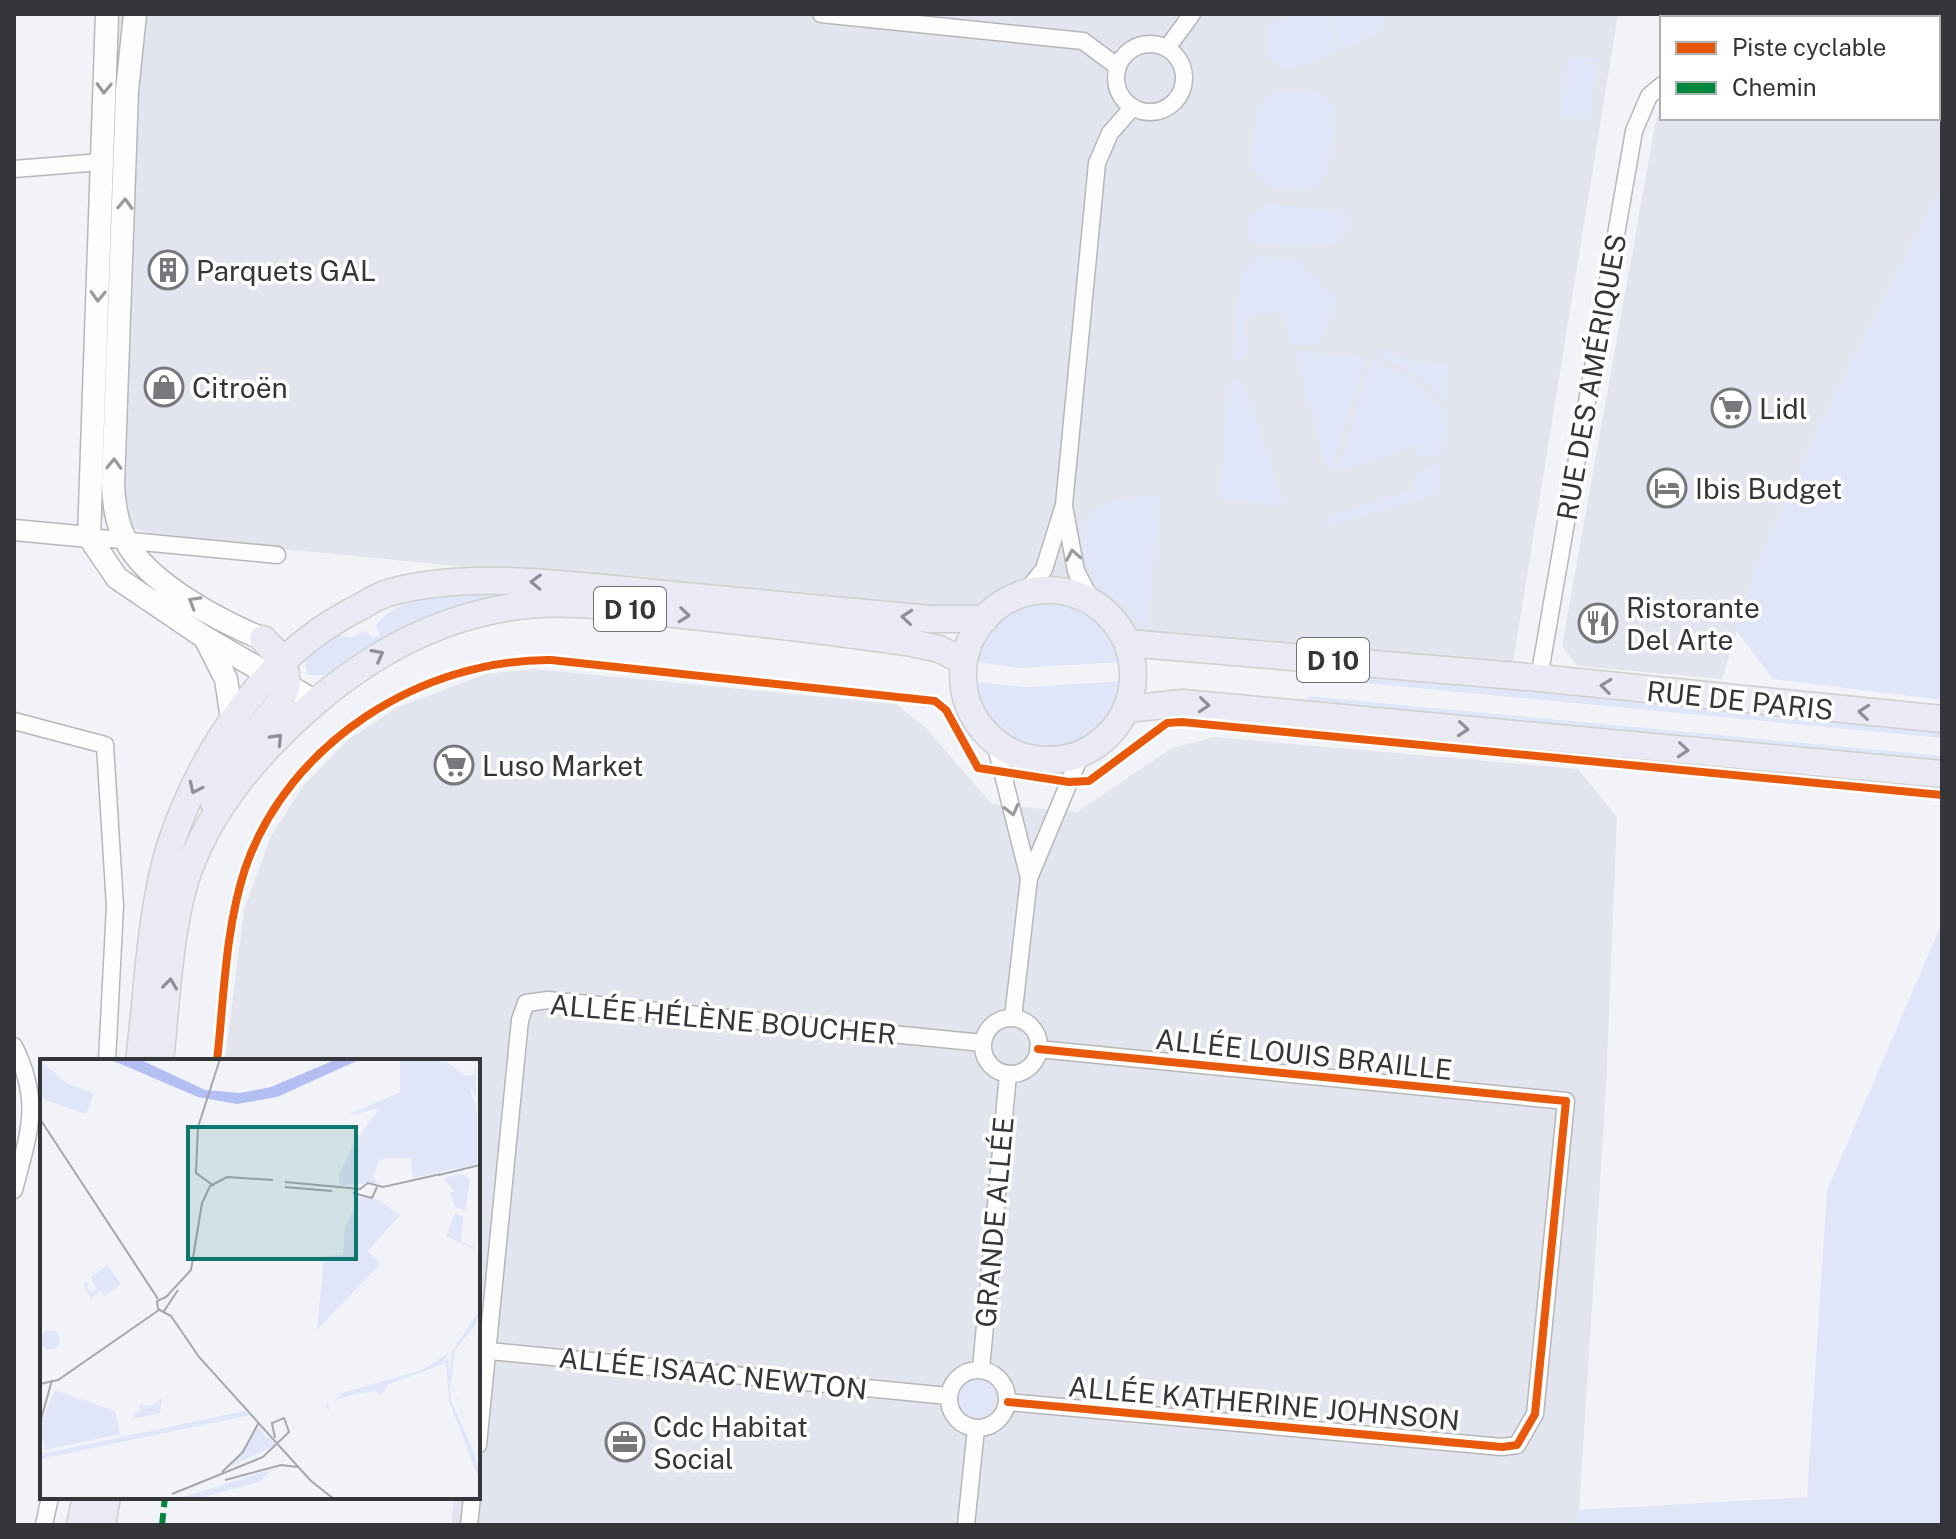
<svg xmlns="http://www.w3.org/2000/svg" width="1956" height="1539" font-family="'Public Sans',sans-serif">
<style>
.built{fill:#e2e5ee}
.green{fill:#e1e5f8}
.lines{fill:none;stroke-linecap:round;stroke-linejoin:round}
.minor-casing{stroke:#b7b7bb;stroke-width:19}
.tertiary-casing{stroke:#b7b7bb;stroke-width:23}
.secondary-casing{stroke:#b7b7bb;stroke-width:25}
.primary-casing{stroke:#cecfd1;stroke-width:29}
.minor{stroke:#fdfdfe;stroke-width:16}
.tertiary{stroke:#fdfdfe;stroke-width:20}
.secondary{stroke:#fdfdfe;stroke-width:22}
.primary{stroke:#e9eaf3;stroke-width:26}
.quiet{stroke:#00873e;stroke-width:6;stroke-dasharray:12 6;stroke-linecap:butt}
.cycleway-casing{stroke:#fff;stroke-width:13}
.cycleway{stroke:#e8590c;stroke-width:8}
.oneway{stroke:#999a9c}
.oneway2{stroke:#8f9096}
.labels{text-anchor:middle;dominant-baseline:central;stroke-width:7;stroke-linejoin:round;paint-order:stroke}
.shield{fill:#fff;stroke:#727274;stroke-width:2}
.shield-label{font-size:26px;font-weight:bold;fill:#353639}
.poi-label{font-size:28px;fill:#353639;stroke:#fff;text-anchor:start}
.street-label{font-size:28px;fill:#353639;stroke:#fff}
.inset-road{fill:none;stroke:#a6a7ac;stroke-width:2}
.view{fill:#0f766e;fill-opacity:0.15;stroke:#0f766e;stroke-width:4}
.inset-edge{fill:none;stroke:#353639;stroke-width:4}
</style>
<rect width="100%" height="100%" fill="#f2f3f8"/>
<path class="built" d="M105,14h1513l-106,655 -1352,-132 -60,-20z
M1712,14h230v171l-121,237 -62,138 -37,119 -145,-13 -15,-20 94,-526 6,-12v10h276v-100h-225z
M535,669l361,35 29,23 67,77 85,8 95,-64 42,-11 364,32 39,48 -11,272 -28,436h-1127l3,-28h24v-436h-253l19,-151 27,-74 32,-50 46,-47 49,-32 88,-33z"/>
<path class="green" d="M1298,14l30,3 11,34c-35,15 -81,37 -72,-26z
M1344,14h27l2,4 13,-4 -2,16 -43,20 -10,-34z
M1568,56l29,3 -6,61 -30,-3z
M1280,90c20,1 39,-2 53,14 3,15 0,30 -1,44 -5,47 -23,48 -65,38l-15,-16c1,-27 -2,-72 28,-80z
M1942,185v515l-169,-21 -37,-49 23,-70 62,-138z
M1265,204l83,7 -2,23h-4v8l-45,6 -45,-5c-11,-16 -4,-31 13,-39z
M1261,256l39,5 38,39 -20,45h-26l-10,-34 -16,4 -1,-4 -23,11 8,27 -7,10 -10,1c3,-26 -1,-98 28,-104z
M1385,348l26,13 37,5 -1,36 -39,-33 -32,-15z
M1294,350l72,8 -35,112 -4,-1z
M1372,359l35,16 40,37 -5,42 -16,4 -10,-2 1,-11 -79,27z
M1230,380l11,2 6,9 38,115 -66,-6z
M1441,464l-2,30 -115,33 3,-11 86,-26 1,-16z
M1161,494l-13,131 -15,-6 -10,-14 -2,1c-9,-9 -19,-16 -26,-27 -13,-21 -21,-58 5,-73 17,-9 42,-9 61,-12z
M470,593l86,2 -231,80h-18l-2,-14 33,-26 14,3 13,-8 8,8 7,-3 -4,-10c21,-27 61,-29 94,-32z
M1054,601c36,7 57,27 68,61l-103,6 -42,-6c-3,-39 45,-60 77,-61z
M1312,667l630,61v10l-631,-60z
M1123,681c-8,90 -133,92 -148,1l52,5z
M1308,696l634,60v11l-635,-61z
M1942,923v602h-364v-15l229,-13 20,-306z
M959 1398a18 18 0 1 1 36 0a18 18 0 1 1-36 0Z"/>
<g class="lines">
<g class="minor-casing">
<path id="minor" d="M821,14l262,27 35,26
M1865,18l3,-4
M1116 78a34 34 0 1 1 68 0a34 34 0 1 1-68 0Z
M1167,48l25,-34
M14,169l87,-7
M1064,506l12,65 16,31
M89,537l188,18
M1025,593l19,-24 20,-64 33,-342 13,-30 23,-26
M1539,678l95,-547 15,-35 13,-11
M14,721l91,24 10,161 -8,155
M995,743l34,135
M1013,1018l16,-140 52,-124
M983 1046a28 28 0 1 1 56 0a28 28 0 1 1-56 0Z
M14,1046c28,57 15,86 0,144
M480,1350l468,46
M981,1369l27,-295
M949 1399a29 29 0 1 1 58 0a29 29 0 1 1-58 0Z
M1008,1402l494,45 15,-2 18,-31 31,-313 -528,-52
M478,1445l42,-425 6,-17 22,-3 435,43
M44,1525l6,-28
M469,1525l3,-28
M966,1525l10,-96"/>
</g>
<g class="tertiary-casing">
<path id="tertiary" d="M14,530l75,7"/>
</g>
<g class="secondary-casing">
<path id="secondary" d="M107,14l-18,523 28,41 87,59 112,65
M135,14l-8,77 -14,394c1,18 3,37 12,54 21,44 95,82 138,100
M205,638l21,41 6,40"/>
</g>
<g class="primary-casing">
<path id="primary" d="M963 675a85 85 0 1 1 170 0a85 85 0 1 1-170 0Z
M1127,643l412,35 403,41
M1127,709l56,-6 759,71
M214,803l8,-29 59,-73 6,-16 -3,-24 -21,-22
M139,1061c9,-70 11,-155 33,-221 33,-94 94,-185 184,-231 10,-5 21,-13 32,-16 78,-23 185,-8 265,0 93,8 185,17 277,26h55
M160,1061c7,-61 9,-140 31,-197 23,-59 64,-107 111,-150 76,-69 168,-115 273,-110 36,1 72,7 108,11 77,8 153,17 229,28l27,6 25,12
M80,1525l6,-28
M102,1525l5,-28"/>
</g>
<use href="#minor" class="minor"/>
<use href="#tertiary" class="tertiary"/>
<use href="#secondary" class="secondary"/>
<use href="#primary" class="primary"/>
<path class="quiet" d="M162,1525l3,-28"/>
<g class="cycleway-casing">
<path id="cycleway" d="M217,1061c7,-63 8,-131 28,-192 43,-126 176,-210 306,-209l384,41 11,9 32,58 91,14 20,-1 78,-58 15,-1 760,73
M1008,1402l494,45 15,-2 18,-31 31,-313 -528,-52"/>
</g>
<use href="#cycleway" class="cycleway"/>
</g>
<defs><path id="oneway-chevron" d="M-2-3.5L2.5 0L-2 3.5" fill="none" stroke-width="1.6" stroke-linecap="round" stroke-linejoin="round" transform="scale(2)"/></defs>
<g class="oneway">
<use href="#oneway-chevron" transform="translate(104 88) rotate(92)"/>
<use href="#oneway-chevron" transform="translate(125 204) rotate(-88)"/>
<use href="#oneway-chevron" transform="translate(98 296) rotate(92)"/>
<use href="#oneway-chevron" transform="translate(114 464) rotate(-88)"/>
<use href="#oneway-chevron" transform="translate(1073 555) rotate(-100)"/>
<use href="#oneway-chevron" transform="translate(194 602) rotate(-150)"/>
<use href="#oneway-chevron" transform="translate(1012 810) rotate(76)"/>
</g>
<g class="oneway2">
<use href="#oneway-chevron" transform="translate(536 582) rotate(-178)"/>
<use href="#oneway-chevron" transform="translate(684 615) rotate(6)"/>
<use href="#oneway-chevron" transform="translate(907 617) rotate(-175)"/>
<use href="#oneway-chevron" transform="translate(378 655) rotate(-28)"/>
<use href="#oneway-chevron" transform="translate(1606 686) rotate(-173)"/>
<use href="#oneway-chevron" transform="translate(1204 705) rotate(5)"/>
<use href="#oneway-chevron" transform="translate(1864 712) rotate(-174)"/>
<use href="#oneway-chevron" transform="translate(1463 729) rotate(5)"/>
<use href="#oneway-chevron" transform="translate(277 739) rotate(-47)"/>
<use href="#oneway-chevron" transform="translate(1683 750) rotate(5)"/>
<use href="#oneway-chevron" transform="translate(195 788) rotate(115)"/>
<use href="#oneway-chevron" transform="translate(170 984) rotate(-83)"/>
</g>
<defs>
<g id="building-ring" transform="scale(2)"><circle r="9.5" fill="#fff" stroke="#77787c" stroke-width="1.5"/><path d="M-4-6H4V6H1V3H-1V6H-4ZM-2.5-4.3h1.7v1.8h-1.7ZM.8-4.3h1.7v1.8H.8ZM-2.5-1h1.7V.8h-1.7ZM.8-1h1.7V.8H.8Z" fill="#77787c"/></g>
<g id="shop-ring" transform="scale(2)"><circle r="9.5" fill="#fff" stroke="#77787c" stroke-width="1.5"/><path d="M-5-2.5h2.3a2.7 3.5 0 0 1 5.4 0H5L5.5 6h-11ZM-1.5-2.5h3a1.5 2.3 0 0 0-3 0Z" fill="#77787c"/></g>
<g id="supermarket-ring" transform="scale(2)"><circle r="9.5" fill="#fff" stroke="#77787c" stroke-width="1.5"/><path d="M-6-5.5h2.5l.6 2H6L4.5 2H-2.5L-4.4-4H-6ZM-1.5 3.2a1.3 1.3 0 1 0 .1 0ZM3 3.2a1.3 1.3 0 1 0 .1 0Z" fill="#77787c"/></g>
<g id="hotel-ring" transform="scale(2)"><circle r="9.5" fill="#fff" stroke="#77787c" stroke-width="1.5"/><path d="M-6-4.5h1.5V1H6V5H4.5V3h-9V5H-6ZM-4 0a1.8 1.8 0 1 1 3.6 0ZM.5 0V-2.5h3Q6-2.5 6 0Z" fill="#77787c"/></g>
<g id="restaurant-ring" transform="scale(2)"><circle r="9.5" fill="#fff" stroke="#77787c" stroke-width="1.5"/><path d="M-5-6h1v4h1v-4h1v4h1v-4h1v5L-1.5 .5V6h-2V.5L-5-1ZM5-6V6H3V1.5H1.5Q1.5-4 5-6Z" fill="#77787c"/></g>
<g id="office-ring" transform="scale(2)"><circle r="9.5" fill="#fff" stroke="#77787c" stroke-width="1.5"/><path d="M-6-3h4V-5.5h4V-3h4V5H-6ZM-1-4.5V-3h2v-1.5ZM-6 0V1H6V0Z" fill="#77787c"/></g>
</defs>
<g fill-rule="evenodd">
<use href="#building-ring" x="168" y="270"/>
<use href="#shop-ring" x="164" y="387"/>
<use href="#supermarket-ring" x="1731" y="408"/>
<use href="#hotel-ring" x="1667" y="488"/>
<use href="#restaurant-ring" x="1598" y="623"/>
<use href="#supermarket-ring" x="454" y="765"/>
<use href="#office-ring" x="625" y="1442"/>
</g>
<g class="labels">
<g class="shield">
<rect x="594" y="587" width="72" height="44" rx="6"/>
<rect x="1297" y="638" width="72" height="44" rx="6"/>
</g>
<g class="shield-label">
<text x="630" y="609">D 10</text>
<text x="1333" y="660">D 10</text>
</g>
<g class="poi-label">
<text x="196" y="270">Parquets GAL</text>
<text x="192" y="387">Citroën</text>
<text x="1759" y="408">Lidl</text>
<text x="1695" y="488">Ibis Budget</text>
<text x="1626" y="607">Ristorante<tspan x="1626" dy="32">Del Arte</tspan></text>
<text x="482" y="765">Luso Market</text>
<text x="653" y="1426">Cdc Habitat<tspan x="653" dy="32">Social</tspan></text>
</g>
<g class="street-label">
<text transform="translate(1591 377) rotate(-80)">RUE DES AMÉRIQUES</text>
<text transform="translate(1740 700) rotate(6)">RUE DE PARIS</text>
<text transform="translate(723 1019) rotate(5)">ALLÉE HÉLÈNE BOUCHER</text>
<text transform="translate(1304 1054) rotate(6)">ALLÉE LOUIS BRAILLE</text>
<text transform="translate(994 1222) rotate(-85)">GRANDE ALLÉE</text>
<text transform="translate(713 1373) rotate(6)">ALLÉE ISAAC NEWTON</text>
<text transform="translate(1264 1403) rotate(5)">ALLÉE KATHERINE JOHNSON</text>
</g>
</g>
<g transform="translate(40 1059)">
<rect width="440" height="440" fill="#f2f3f8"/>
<path d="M360,0h37l11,6 -5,-6 22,17 9,-1 2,-16v38l-7,-11 8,23v55l-64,14 -2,-20 -31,1 -7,17 5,7 -38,2 -1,-10 14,-30 26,-37 -35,9 56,-25zM0,2l28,23 26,9 -8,21 -46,-16zM421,114l9,7 -5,31 -10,-4 -5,-15h5l-11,-13zM319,138l20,3 21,15 -32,36 12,13 -63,66 7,-74 19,-1 2,-26zM415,154l8,4 -2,25 13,5 1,-13v16l-29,-14zM67,206l14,19 -16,12 -5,-6 -9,9 -7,-13 3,-5 2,11 8,-2 -6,-13zM440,250l-5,17 -20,24 -4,32 29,80 -31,-83 3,-28zM0 281a10 10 0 1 1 20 0a10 10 0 1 1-20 0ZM410,293l-9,11 7,-5 3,42 24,55 5,27 -31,-81 -3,-38 -57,21 -8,11 -6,-4 -24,4 -23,8 2,8 -5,-6 18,-10 -15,2 94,-27zM15,331l60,21 5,23 -75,16 -5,-24zM122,339l-2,15 -27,6 2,-7h5l-1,-8 12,2zM204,352l7,4 -211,44 2,-5zM219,368l8,12 -24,21 26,-23 7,8 -47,22zM233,410l-14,13 -62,17h-21z" fill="#e1e5f8"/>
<path d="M69,0h30l66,31 35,3 31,-6 66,-28h24l-84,38 -40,7 -39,-7z" fill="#b3bef2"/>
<path class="inset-road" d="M0,60l118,180M399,116l41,-10M245,123l75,7 8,-6 15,4 58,-13M174,127l-18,-13 2,-46 22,-68M245,128l47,4M313,134l19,5 5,-11M126,238l-9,4 1,8 13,7 28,41 112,124 23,18M126,238l25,-27 11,-67 8,-17 17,-9 46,3M124,252l14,-21M0,325l18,-4 101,-70M0,364l12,-43M182,413l21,-20 16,-30M185,421l56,-15 17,2M132,435l91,-37 26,-25 -5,-14 -12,5 3,15"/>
<path class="view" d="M148,68h168v132h-168z"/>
<rect width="440" height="440" class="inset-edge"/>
</g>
<rect width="1956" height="1539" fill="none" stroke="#353639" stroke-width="32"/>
<rect x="1660" y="16" width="280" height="104" fill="#ffffff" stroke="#aeafb0" stroke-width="2"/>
<rect x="1676" y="42" width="40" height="12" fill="#e8590c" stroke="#aeafb0" stroke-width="2"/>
<text x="1732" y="56" font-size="24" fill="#353639">Piste cyclable</text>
<rect x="1676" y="82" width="40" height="12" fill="#00873e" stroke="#aeafb0" stroke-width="2"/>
<text x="1732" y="96" font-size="24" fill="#353639">Chemin</text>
</svg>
